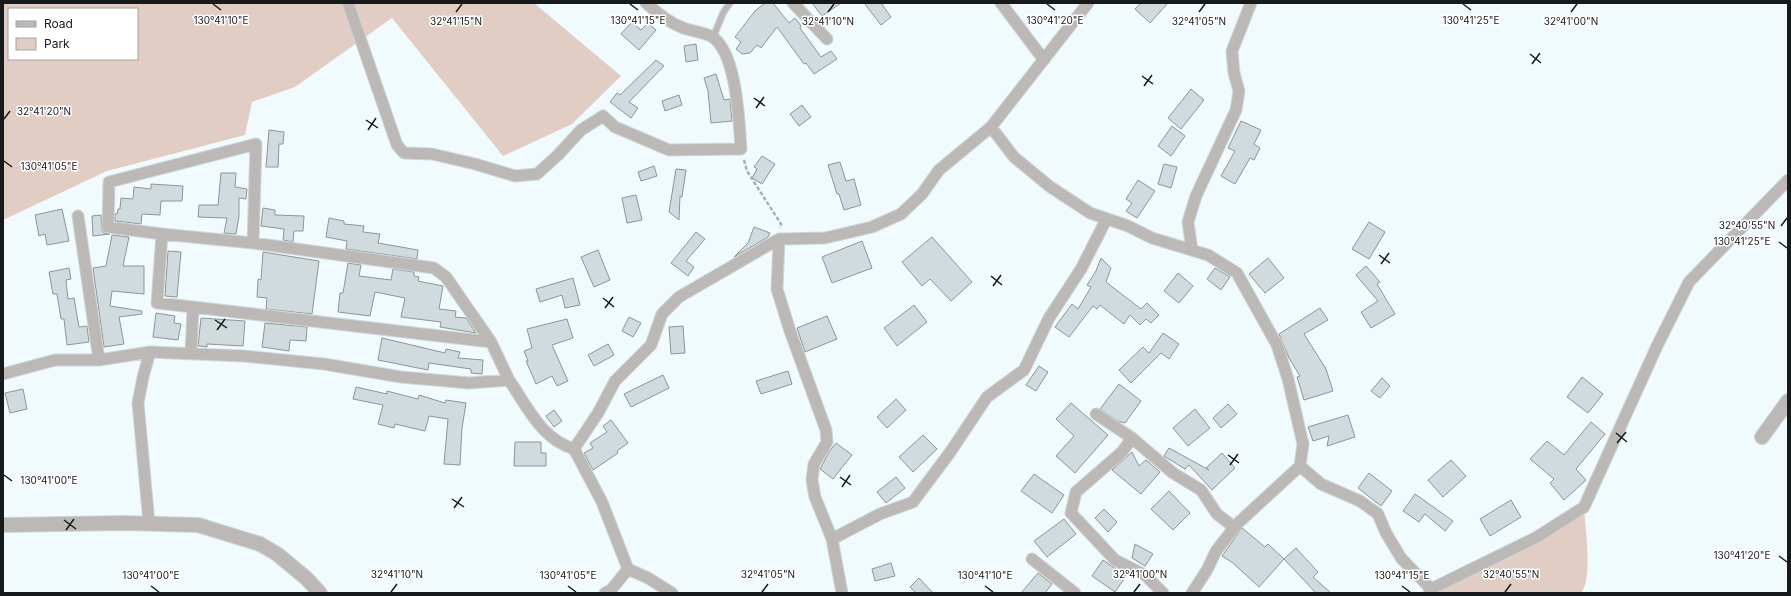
<svg xmlns="http://www.w3.org/2000/svg" width="1791" height="596" font-family="Inter,sans-serif">
<style>
.green{fill:#e2cdc4;fill-rule:evenodd}
.building{fill:#d1dbdd;stroke:#8c9597}
.lines{fill:none;stroke-linecap:round;stroke-linejoin:round}
.service-casing{stroke:#ced7d9;stroke-width:8}
.minor-casing{stroke:#ced7d9;stroke-width:13}
.tertiary-casing{stroke:#ced7d9;stroke-width:16}
.path{stroke:#a9b0b2;stroke-width:2.5;stroke-dasharray:4 2;stroke-linecap:butt}
.service{stroke:#bcb8b6;stroke-width:5.5}
.minor{stroke:#bcb8b6;stroke-width:11}
.tertiary{stroke:#bcb8b6;stroke-width:14}
.ticks{fill:none;stroke:#171a1b;stroke-width:1.5}
.ticks-label{font-size:10px;text-anchor:middle;fill:#171a1b;stroke:#fff;stroke-width:3;stroke-linejoin:round;paint-order:stroke}
</style>
<rect width="100%" height="100%" fill="#f1fbfd"/>
<path class="green" d="M3,3h531l87,73 -49,48 -69,32 -111,-138 -97,69 -43,15 -7,33 -138,36 -104,49zM9,9h128v50h-128z
M1584,507c1,20 9,72 -3,86h-152z"/>
<path class="building" d="M765,3h8l16,20 6,-5 6,8 -1,2 21,29 10,-6 6,8 -23,15 -8,-11 -2,1 -27,-37 -16,21 -4,-3 -7,8 -8,1 -6,-5 5,-7 -6,-5 20,-26z
M812,3h29l-19,13z
M864,3h17l10,14 -10,8z
M1141,3h27l-18,20 -15,-14z
M632,22l9,8 7,-7 8,7 -17,20 -18,-16z
M696,44l2,16 -12,2 -2,-16z
M656,60l8,6 -35,36 9,6 -7,10 -21,-16 7,-9 3,2z
M716,74l8,26 6,-1 2,22 -21,2 -3,-32 -4,-13z
M1191,89l13,11 -23,29 -13,-11z
M679,95l3,10 -17,6 -3,-10z
M802,105l9,12 -12,9 -9,-12z
M1241,121l20,9 -7,14 6,4 -6,12 -4,-2 -15,26 -14,-8 14,-25 -7,-3z
M1172,126l13,10 -14,20 -13,-10z
M269,130l15,2 -1,12h-4l-1,23h-12z
M762,156l13,8 -13,20 -10,-6 5,-9 -3,-2z
M840,162l6,19 8,-2 7,26 -17,5 -5,-16h-2l-9,-29z
M1164,164l13,3 -6,21 -13,-4z
M654,166l3,10 -16,5 -3,-9z
M676,169l10,1 -4,27 -2,-1 -1,24 -10,-8z
M221,173h15l-1,14 12,2 -1,10 -7,-1v18l-3,18 -12,-1 3,-15 -29,-1 1,-12h19z
M1138,180l17,11 -18,27 -11,-7 6,-8 -6,-4z
M151,184l32,2 -1,15h-21l-1,14 -18,-1 -1,10 -26,-3v-7h2l1,-5h2l1,-11 12,1 1,-12 17,2z
M636,195l6,25 -15,3 -5,-25z
M263,208l12,2v5l29,1 -1,15h-9l-1,11 -10,-2 1,-11 -23,-3z
M62,209l7,32 -22,4 -2,-11 -6,2 -4,-21z
M101,215l1,15 2,3 6,1 -17,2 -1,-20z
M329,218l15,3v3l20,2 -1,6 17,2 -2,9 40,7 -1,9 -71,-10 1,-8 -21,-4z
M1369,222l16,10 -16,27 -17,-10z
M754,227l16,6 -2,4 -34,20 14,-14z
M696,232l9,7 -19,22 8,6 -6,9 -17,-13z
M112,235l17,2 -6,29h21v28l-32,-3 -2,15 32,5v3l-23,3 5,27 -20,3 -11,-79 13,-2z
M932,237l40,45 -21,19 -21,-22 -8,7 -20,-24z
M862,241l10,27 -40,15 -10,-26z
M598,250l12,30 -16,7 -13,-30z
M168,251l13,1 -4,45 -12,-1z
M263,252l56,9 -7,53 -46,-5 1,-11 -10,-1 1,-18 3,1z
M1101,258l10,10 -5,14 35,27 6,-6 12,12 -8,8 -5,-4 -6,6 -10,-10 -6,9 -24,-19 -3,4 -4,-3 -24,31 -14,-10 17,-23 6,5 13,-22 -4,-2 9,-14z
M1268,258l16,20 -19,15 -16,-19z
M348,263l13,2 -2,11 32,4 2,-11 21,3v4l5,1 -1,4 25,5 -4,23 17,2 -1,6 11,1 10,15 -36,-6 1,-5 -40,-5 4,-19 -30,-6 -5,24 -32,-4 2,-19h3z
M1366,266l14,16 -3,2 18,30 -24,14 -10,-16 17,-11 -22,-26z
M69,268l2,11 -5,1 2,19 6,-1 5,29 8,-1 2,16 -22,3 -3,-26h-3l-4,-25h-4l-4,-22z
M1215,268l15,9 -9,13 -14,-11z
M1178,273l15,13 -14,17 -15,-12z
M573,278l7,27 -15,3 -3,-13 -22,7 -4,-13z
M914,305l13,17 -30,24 -13,-18z
M1320,308l8,12 -24,14 22,35 7,22 -29,9 -7,-23 3,-1 -11,-18 -10,-24z
M156,313l19,3 -1,7 7,1 -3,16 -25,-3z
M827,316l10,23 -32,13 -8,-24z
M629,317l12,6 -8,14 -11,-6z
M201,318l44,3 -2,25 -36,-2v3l-9,-1z
M567,319l6,19 -21,7 16,36 -11,5 -5,-10 -16,8 -10,-23h2l-4,-10 8,-3 -5,-19z
M265,323l42,4 -1,14 -16,-1 -1,11 -27,-4z
M683,326l2,27 -14,1 -2,-27z
M1163,333l16,11 -10,15 -8,-6 -30,30 -12,-13 24,-23 6,6z
M382,338l63,15 1,-4 14,3 -2,6 25,2 -1,14 -11,-1v-4l-42,-6 -1,7 -50,-10z
M608,344l6,11 -20,11 -6,-11z
M1039,366l9,6 -12,19 -10,-6z
M788,371l4,13 -31,10 -5,-13z
M663,375l6,13 -38,19 -7,-13z
M1582,377l21,17 -15,19 -21,-16z
M1382,378l8,8 -10,12 -9,-7z
M1119,384l22,17 -16,22 -7,-2 -18,-12z
M356,387l31,7v-3l31,8 1,-4 26,8 1,-3 20,3 -4,25 -2,37 -16,-1 4,-45 -19,-3 -4,15 -30,-7 -1,4 -16,-4 5,-19 -30,-6z
M23,389l4,20 -17,4 -5,-20z
M896,399l10,11 -19,18 -10,-11z
M1071,403l37,32 -33,38 -19,-17 18,-20 -18,-17z
M1228,404l9,10 -16,14 -8,-10z
M1195,409l15,19 -22,18 -15,-18z
M554,410l8,11 -8,6 -8,-11z
M1348,415l7,22 -28,9 2,-10 -16,5 -5,-14z
M611,420l17,23 -11,8 1,2 -25,17 -9,-17 9,-5 -3,-5 17,-11 -4,-6z
M1591,422l14,12 -29,35 10,11 -22,20 -14,-17 4,-4 -24,-20 17,-18 17,14z
M923,435l14,14 -24,23 -14,-15z
M515,442h26v11h5v13h-32z
M836,443l16,12 -19,24 -13,-10 9,-17z
M1169,448l40,22 -3,-2 16,-15 13,15 -23,22 -23,-25 -4,4 -21,-13z
M1132,452l7,14 7,-6 14,12 -19,22 -29,-24z
M1451,460l15,16 -23,21 -15,-17z
M1369,473l23,18 -11,15 -23,-18z
M1034,474l30,21 -12,18 -31,-22z
M896,477l9,11 -19,15 -9,-11z
M1169,491l21,22 -17,17 -22,-21z
M1415,494l38,27 -8,10 -20,-17 -6,8 -16,-11z
M1511,500l10,17 -31,19 -10,-17z
M1104,509l13,13 -9,10 -13,-14z
M1064,519l12,15 -29,23 -13,-16z
M1242,528l23,19 3,-3 16,15 -25,28 -26,-24 -11,-7z
M1135,544l18,10 -8,12 -13,-8z
M1296,548l22,24 -5,5 18,16h-15l-32,-34z
M1103,560l23,16 -11,16 -23,-16z
M891,563l4,13 -20,5 -3,-12z
M1038,573l14,11 -7,9h-24z
M919,578l14,15h-17l-6,-6z"/>
<g class="lines">
<g class="service-casing">
<path id="service" d="M713,38l10,-25 7,-10"/>
</g>
<g class="minor-casing">
<path id="minor" d="M348,3l49,142 7,8 28,1 43,10 40,12 22,-2 21,-19 23,-25 22,-14 12,11 54,23 72,-1c-2,-27 -4,-98 -30,-113 -9,-4 -21,-5 -30,-9 -13,-5 -25,-15 -35,-24
M793,3l34,36
M1001,3l43,57
M991,127l23,30 35,29 41,27 38,13 24,12 56,17 29,18 40,72 11,34 15,65 -3,22 -63,58 -21,27 -9,19 -15,23
M78,216l21,144
M162,234l-54,-7 1,-45 147,-38 -3,99
M779,239l-2,50 13,42 36,99 1,12 -13,22 -2,16 3,17 17,42 10,54
M1192,250l-4,-28 8,-26 40,-86 3,-19 -5,-18 -2,-22 19,-48
M193,307l298,35
M191,353l2,-46 -36,-4 5,-69 91,9 181,25 12,9 45,65 18,38
M3,374l52,-14h44l51,-8 93,4 81,8 77,13 68,6 40,-3c18,26 32,59 65,69l28,53 26,67 20,9 24,15
M1096,414l36,24
M574,449l24,-36 17,-32 36,-36 11,-31 17,-17 100,-58 46,-1 47,-11 29,-13 21,-20 17,-24 52,-43 97,-124
M1300,466l21,18 39,17 18,13 8,19 15,25 30,31
M149,523l-11,-120 5,-26 7,-25
M832,539l48,-25 33,-12 38,-51 36,-54 37,-27 25,-52 32,-49 25,-49
M1032,559l43,34
M605,593l6,-3 17,-21
M1163,593l-18,-18 -30,-15 -44,-47 5,-21 46,-40 10,-14 41,35 28,17 16,24 18,14
M1429,593l2,-4 106,-52 47,-30 73,-161 32,-64 99,-102"/>
</g>
<g class="tertiary-casing">
<path id="tertiary" d="M1762,437l26,-36
M3,525l121,-2 74,2 62,19 17,10 29,24 14,15"/>
</g>
<path class="path" d="M744,160l3,11 34,53 -1,4"/>
<use href="#service" class="service"/>
<use href="#minor" class="minor"/>
<use href="#tertiary" class="tertiary"/>
</g>
<path class="ticks" d="M213,4l8,6M630,4l8,6M1047,4l8,6M1463,4l8,6M456,12l6,-8M828,12l6,-8M1199,12l6,-8M1571,12l6,-8M1530,54l11,9M1532,64l8,-11M1142,76l11,8M1144,86l8,-11M754,98l11,8M756,108l8,-11M4,119l6,-8M366,120l12,8M368,130l8,-12M4,161l8,6M1781,226l6,-8M1779,242l8,6M1379,255l11,8M1381,264l8,-11M991,276l11,9M993,286l8,-11M603,298l11,9M605,308l8,-11M215,320l12,8M217,330l8,-11M1616,433l11,9M1617,443l9,-11M1228,455l11,8M1230,465l8,-11M4,475l8,6M840,477l11,8M842,487l8,-12M452,499l12,8M454,508l8,-11M64,520l12,9M66,530l8,-11M1779,556l8,6M151,586l8,6M568,586l8,6M985,586l8,6M1402,586l8,6M391,592l6,-8M762,592l6,-8M1134,592l6,-8M1505,592l6,-8"/>
<g class="ticks-label">
<text x="221" y="24">130°41'10"E</text>
<text x="638" y="24">130°41'15"E</text>
<text x="1055" y="24">130°41'20"E</text>
<text x="1471" y="24">130°41'25"E</text>
<text x="456" y="25">32°41'15"N</text>
<text x="828" y="25">32°41'10"N</text>
<text x="1199" y="25">32°41'05"N</text>
<text x="1571" y="25">32°41'00"N</text>
<text x="44" y="115">32°41'20"N</text>
<text x="49" y="170">130°41'05"E</text>
<text x="1747" y="229">32°40'55"N</text>
<text x="1742" y="245">130°41'25"E</text>
<text x="49" y="484">130°41'00"E</text>
<text x="1742" y="559">130°41'20"E</text>
<text x="397" y="578">32°41'10"N</text>
<text x="768" y="578">32°41'05"N</text>
<text x="1140" y="578">32°41'00"N</text>
<text x="1511" y="578">32°40'55"N</text>
<text x="151" y="579">130°41'00"E</text>
<text x="568" y="579">130°41'05"E</text>
<text x="985" y="579">130°41'10"E</text>
<text x="1402" y="579">130°41'15"E</text>
</g>
<rect width="1791" height="596" fill="none" stroke="#171a1b" stroke-width="8"/>
<rect x="8" y="8" width="130" height="52" fill="#ffffff" stroke="#a2a3a4"/>
<rect x="16" y="21" width="20" height="6" fill="#bcb8b6" stroke="#a2a3a4"/>
<text x="44" y="28" font-size="12" fill="#171a1b">Road</text>
<rect x="16" y="38" width="20" height="12" fill="#e2cdc4" stroke="#a2a3a4"/>
<text x="44" y="48" font-size="12" fill="#171a1b">Park</text>
</svg>
